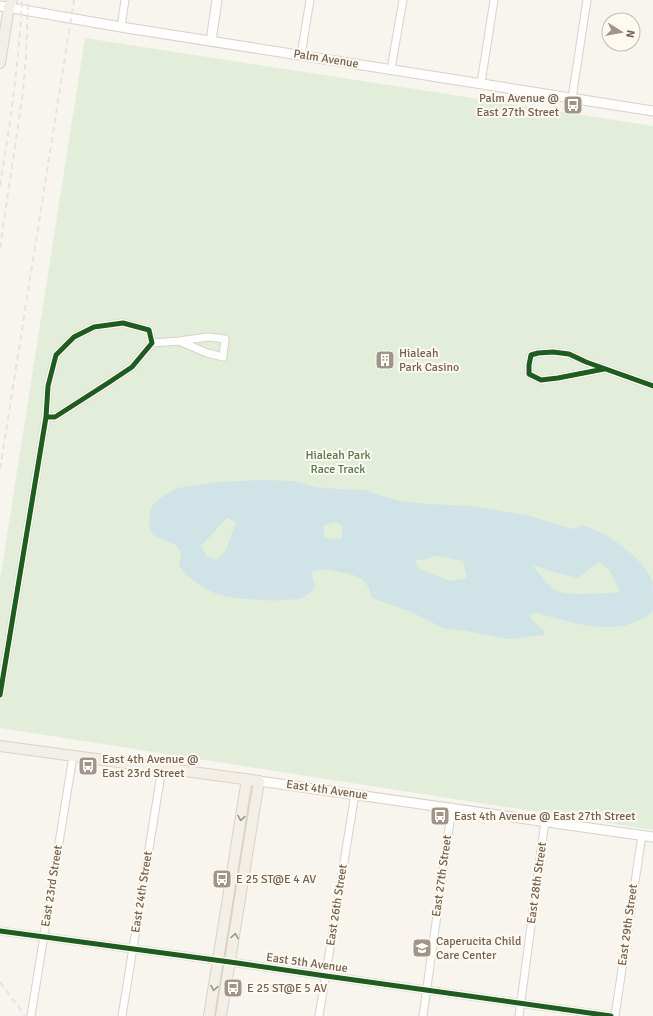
<svg xmlns="http://www.w3.org/2000/svg" width="653" height="1016" font-family="Signika,sans-serif">
<style>
.green{fill:#e3eeda}
.water{fill:#d0e3e7;fill-rule:evenodd}
.lines{fill:none;stroke-linecap:round;stroke-linejoin:round}
.street-casing{stroke:#d7d2cc;stroke-width:9}
.secondary-casing{stroke:#d6d1c9;stroke-width:11}
.primary-casing{stroke:#d8d2cb;stroke-width:12}
.street{stroke:#fefefc;stroke-width:7}
.secondary{stroke:#fefefc;stroke-width:9}
.primary{stroke:#f2efe7;stroke-width:10}
.rail{stroke:#e6e3e6;stroke-width:2;stroke-dasharray:6 4;stroke-linecap:butt}
.cycleway-casing{stroke:#fefaf1;stroke-width:8}
.cycleway{stroke:#1b5e20;stroke-width:5}
.oneway{stroke:#a19384}
.labels{text-anchor:middle;dominant-baseline:central;stroke-width:4;stroke-linejoin:round;paint-order:stroke}
.street-label{font-size:12px;fill:#75614f;stroke:#fefaf1}
.poi-label{font-size:12px;fill:#75614f;stroke:#fefaf1;text-anchor:start}
.park-label{font-size:12px;fill:#517a47;stroke:#fefaf1}
</style>
<rect width="100%" height="100%" fill="#f7f5ee"/>
<path class="green" d="M85,38l568,88v704l-653,-102v-148z"/>
<path class="water" d="M262,480l32,1 22,6 23,2 26,1 13,5 23,6 27,3 44,2 58,10 43,13 10,-4c23,7 59,32 69,55 1,6 1,23 1,31 -32,29 -80,12 -116,2l-7,1 1,5 13,12v4l-37,4 -46,-9 -16,-1 -34,-17 -39,-14 -3,-10 -7,-9 -9,-4 -28,-6 -14,3 4,15c-4,6 -8,9 -14,11 -17,5 -73,2 -89,-6 -13,-6 -24,-14 -33,-26l2,-10 -1,-5 -4,-6 -23,-10 -4,-7v-12l4,-12 9,-7 15,-9 43,-6zM227,518l9,4 -11,30 -9,8 -9,-4 -6,-10zM334,522l9,4 -2,13 -16,-1 -2,-12zM437,556l26,5 4,17 -17,3 -31,-12 -4,-8zM599,562l11,9 10,21c-13,1 -54,5 -65,-2 -8,-5 -17,-19 -23,-26l18,7 28,7z"/>
<g class="lines">
<g class="street-casing">
<path id="street" d="M121,27l4,-27
M301,55l9,-55
M391,69l12,-69
M481,83l13,-83
M572,98l15,-98
M152,343l27,-2 28,12 16,4 2,-18 -17,-2 -29,4
M604,369l-46,9 -17,2 -12,-6v-9l2,-10 7,-2 15,-1 16,2 17,8 67,24
M0,695l46,-278 2,-31 8,-31 18,-18 20,-10 29,-4 26,7 3,13 -20,24 -24,16 -53,34h-9
M0,931l230,31 96,14 285,40
M31,1016l42,-260
M122,1016l40,-248
M319,1016l36,-222
M423,1016l29,-209
M519,1016l26,-195
M615,1016l27,-181"/>
</g>
<g class="secondary-casing">
<path id="secondary" d="M0,6l121,21 532,84
M211,41l6,-41
M259,781l394,56"/>
</g>
<g class="primary-casing">
<path id="primary" d="M0,63l9,-56 3,-7
M0,746l259,35 -38,235
M209,1016l38,-237"/>
</g>
<use href="#street" class="street"/>
<use href="#secondary" class="secondary"/>
<use href="#primary" class="primary"/>
<path class="rail" d="M0,186c10,-62 19,-123 22,-186
M0,248l23,-156 3,-36 2,-56
M0,469l74,-469
M0,982l25,34"/>
<g class="cycleway-casing">
<path id="cycleway" d="M604,369l-46,9 -17,2 -12,-6v-9l2,-10 7,-2 15,-1 16,2 17,8 67,24
M0,695l46,-278 2,-31 8,-31 18,-18 20,-10 29,-4 26,7 3,13 -20,24 -24,16 -53,34h-9
M0,931l230,31 96,14 285,40"/>
</g>
<use href="#cycleway" class="cycleway"/>
</g>
<defs><path id="oneway-chevron" d="M-2-3.5L2.5 0L-2 3.5" fill="none" stroke-width="1.6" stroke-linecap="round" stroke-linejoin="round"/></defs>
<g class="oneway">
<use href="#oneway-chevron" transform="translate(241 818) rotate(99)"/>
<use href="#oneway-chevron" transform="translate(235 936) rotate(-81)"/>
<use href="#oneway-chevron" transform="translate(214 988) rotate(99)"/>
</g>
<defs>
<g id="bus-square" transform="scale(1)"><rect x="-9" y="-9" width="18" height="18" rx="4" fill="#a29587" stroke="#fefaf1"/><path d="M-5-6H5V4H4V6H2V4H-2V6H-4V4H-5ZM-3.5-4V0h7V-4ZM-3.5 1.2v1.5H-2V1.2ZM2 1.2v1.5H3.5V1.2Z" fill="#fff"/></g>
<g id="building-square" transform="scale(1)"><rect x="-9" y="-9" width="18" height="18" rx="4" fill="#a29587" stroke="#fefaf1"/><path d="M-4-6H4V6H1V3H-1V6H-4ZM-2.5-4.3h1.7v1.8h-1.7ZM.8-4.3h1.7v1.8H.8ZM-2.5-1h1.7V.8h-1.7ZM.8-1h1.7V.8H.8Z" fill="#fff"/></g>
<g id="school-square" transform="scale(1)"><rect x="-9" y="-9" width="18" height="18" rx="4" fill="#a29587" stroke="#fefaf1"/><path d="M0-5L7-2L0 1L-7-2ZM-4 1L0 2.5L4 1V4Q0 6-4 4Z" fill="#fff"/></g>
</defs>
<g fill-rule="evenodd">
<use href="#bus-square" x="573" y="105"/>
<use href="#building-square" x="385" y="360"/>
<use href="#bus-square" x="88" y="766"/>
<use href="#bus-square" x="440" y="816"/>
<use href="#bus-square" x="222" y="879"/>
<use href="#school-square" x="422" y="948"/>
<use href="#bus-square" x="233" y="988"/>
</g>
<g class="labels">
<g class="street-label">
<text transform="translate(326 59) rotate(9)">Palm Avenue</text>
<text transform="translate(327 790) rotate(8)">East 4th Avenue</text>
<text transform="translate(442 876) rotate(-82)">East 27th Street</text>
<text transform="translate(537 883) rotate(-82)">East 28th Street</text>
<text transform="translate(52 886) rotate(-81)">East 23rd Street</text>
<text transform="translate(142 892) rotate(-81)">East 24th Street</text>
<text transform="translate(337 905) rotate(-81)">East 26th Street</text>
<text transform="translate(628 925) rotate(-82)">East 29th Street</text>
<text transform="translate(307 963) rotate(8)">East 5th Avenue</text>
</g>
<g class="poi-label">
<text x="559" y="98" text-anchor="end">Palm Avenue @<tspan x="559" dy="14">East 27th Street</tspan></text>
<text x="399" y="353">Hialeah<tspan x="399" dy="14">Park Casino</tspan></text>
<text x="102" y="759">East 4th Avenue @<tspan x="102" dy="14">East 23rd Street</tspan></text>
<text x="454" y="816">East 4th Avenue @ East 27th Street</text>
<text x="236" y="879">E 25 ST@E 4 AV</text>
<text x="436" y="941">Caperucita Child<tspan x="436" dy="14">Care Center</tspan></text>
<text x="247" y="988">E 25 ST@E 5 AV</text>
</g>
<g class="park-label">
<text x="338" y="455">Hialeah Park<tspan x="338" dy="14">Race Track</tspan></text>
</g>
</g>
<g transform="translate(621 32) rotate(101)"><circle r="19" fill="#fefaf1" stroke="#c7bdb0"/>
<path d="M0-3L7 15L0 10L-7 15Z" fill="#a29587"/>
<text y="-6" font-size="11" font-weight="bold" text-anchor="middle" fill="#75614f">N</text>
</g>
</svg>
